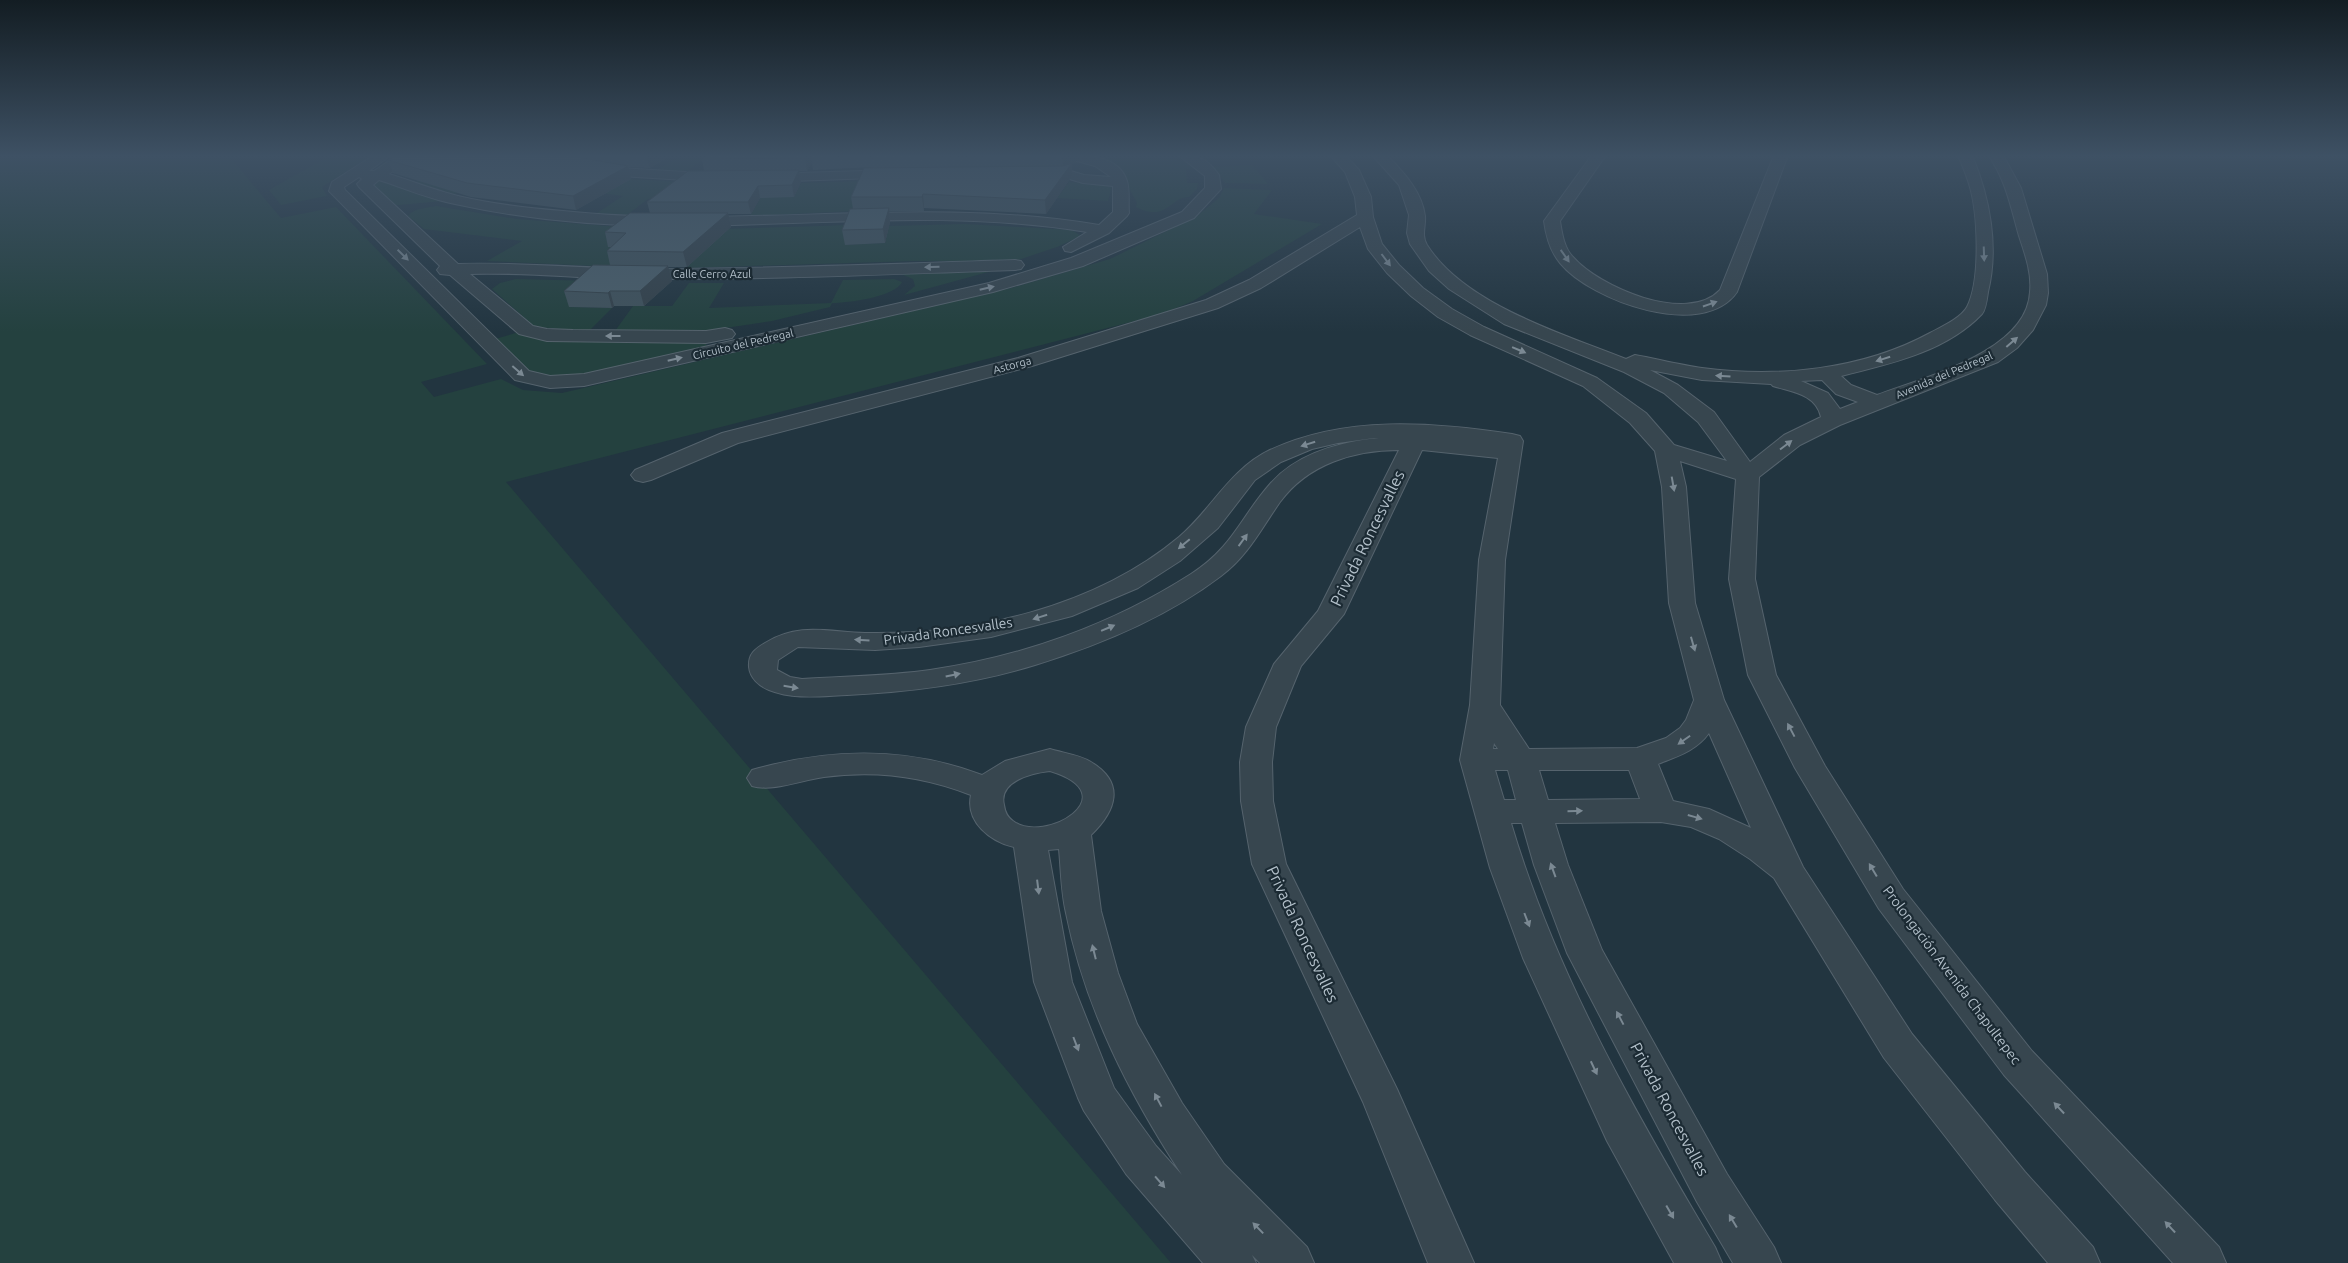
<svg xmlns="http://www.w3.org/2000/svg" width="2348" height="1263" font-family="Ubuntu,sans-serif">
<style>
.green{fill:#24413f}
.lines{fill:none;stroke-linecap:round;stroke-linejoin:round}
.minor-casing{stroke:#55636d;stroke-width:2}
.minor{fill:#37464f;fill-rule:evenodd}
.wall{fill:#40525c}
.shaded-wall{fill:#34424b}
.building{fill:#4b5f6b;stroke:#34424b}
.oneway{fill:#7b8993}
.labels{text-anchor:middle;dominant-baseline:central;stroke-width:4.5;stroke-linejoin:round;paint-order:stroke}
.far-street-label{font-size:11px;fill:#b3c0ca;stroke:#1c2b34}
.street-label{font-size:14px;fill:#b3c0ca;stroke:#1c2b34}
.near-street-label{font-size:16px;fill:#b3c0ca;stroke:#1c2b34}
</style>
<rect width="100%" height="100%" fill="#223540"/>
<path class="green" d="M0,155h228l53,63 55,-11 151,157 -66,18 13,15 67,-18 22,11 39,3 453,-106 95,-28 87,-43 22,-18 5,-10 48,2 -18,24 68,10 -129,77 -31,13 -656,168 665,781h-1171z
M331,155h40l-49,32 5,9 -46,9 -12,-15z
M492,155l122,23 84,5 -17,15 -33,1 -21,16 -30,-2 26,-17 -128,-17 -41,15 -39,-12 44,-11z
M669,155h39l-22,17 -29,-2 22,-13z
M1083,155h81l21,7 7,6 -6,1 1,14h11l-1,6 -8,8c-18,-1 -22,26 -53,10l1,-4c-15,-30 -23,-36 -54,-48z
M1252,165l16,19 -43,-1 -12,-16z
M377,175l77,25 -66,6 -23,-22z
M868,181l-15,30 -103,5 10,-17 -50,-15 84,13 7,-14z
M1069,182l43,3 -4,16 -51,-3z
M436,206l81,13 116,9 -24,19 33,1 -24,19 -131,-6 35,-20 -98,-12 -16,-13c6,-8 19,-8 28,-10z
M965,224l107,6 9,6 -24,11 -42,14h-102l-227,7 22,-21 -21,-17 164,-5 -6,20 40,-2 4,-17z
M1014,265l-110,30 11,-9 -2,-7 -19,-8z
M516,279l79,2 -25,26 42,1 -23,23 -54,-4 -43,-38 8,-6z
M894,279l8,3c-7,15 -54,21 -70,21l-2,4 -58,14 -60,9 -97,1 18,-25h39l17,-23h35l-15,25 122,-5 12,-23z
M526,330l180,7v15l-122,28 -62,-4 -34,-35z"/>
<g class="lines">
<g class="minor-casing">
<path id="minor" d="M374,155h17l-22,16h5l24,-16h17l-26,19c23,7 45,16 69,22 33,8 70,12 105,15 178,19 359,-16 536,14l14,-13v-26l-30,-3 -24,-7 -2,-3 7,-4 20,6 27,2 -16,-11 -29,-8 -2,-3c22,0 55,0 63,26 3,10 1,22 2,32l-2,3 -18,17 -38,19 -6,-1 -2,-4 24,-15c-138,-23 -280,-6 -418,-6 -71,0 -145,-7 -214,-22 -26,-5 -51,-16 -76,-24l-6,5 85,79c61,-2 121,4 182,5 125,0 250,-5 375,-9l6,1 3,4 -3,4 -6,1c-125,4 -250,10 -375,9 -57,0 -113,-7 -170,-5l63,52 14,3 26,1 133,1 19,-3 7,2 3,4 -3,4 -26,5 -159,-2 -28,-7 -69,-59 -10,-1 -3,-4 3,-4 -81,-79 -2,-3 5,-5 -3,-2 -15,10 1,3 184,181 21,5 34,-2 405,-91 82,-25 111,-46 23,-24v-12l-27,-21c20,0 29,3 41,20l2,14 -27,29 -111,48 -90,26 -409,94 -34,2 -35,-8 -183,-186 -3,-3 3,-9z
M516,155h33l71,13 98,6 7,4 -7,4 -98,-6 -97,-17z
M1330,155h15l14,15 12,27 2,20 9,27 17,21 24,23 29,21 32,18 113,51 49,35 28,32 53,16 -29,-39 -34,-29 -40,-21 -120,-48 -55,-35 -20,-18 -19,-27 -3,-11 2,-18 -10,-30 -27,-30h15c16,17 35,36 38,61 1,10 -4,19 2,29 38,60 137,89 199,114l9,-4c22,4 45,10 67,13 76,10 160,2 228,-35 11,-6 31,-15 37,-26 14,-27 11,-95 2,-123 -3,-10 -7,-19 -11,-29h14c18,43 27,92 16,137 -1,7 -2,17 -6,22 -36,38 -93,50 -141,62l10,9 26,10c47,-18 150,-43 153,-103 2,-19 -5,-38 -11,-56 -8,-28 -13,-56 -31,-81h15l18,33 26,86 1,19 -2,12 -13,25 -16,18 -19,14 -158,63 -40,20 -41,32 -4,102 21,96 49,91 78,123 129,162 187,196 7,16h-53l-169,-188 -125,-166 -84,-141 -47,-93 -19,-96 7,-100 -56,-18 6,26 9,116 29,97 79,167 109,167 113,138 68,75 7,16h-52l-53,-63 -111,-142 -110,-180 -24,-19 -31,-20 -28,-12 -30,-5 -106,1 13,42 34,85 125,224 47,73 7,16h-48l-36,-61 -130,-249 -33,-88 -12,-42h-11c45,152 124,289 204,424l7,16h-48l-67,-122 -84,-183 -33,-90 -30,-108 10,-55 9,-145 19,-102 -76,-8 -78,164 -43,52 -25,61 -4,35 1,39 13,63 111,225 77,174h-46l-65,-161 -111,-238 -11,-63 -1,-39 6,-35 28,-63 44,-53 81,-161c-45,0 -91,14 -119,52 -19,27 -32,54 -59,74 -54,41 -121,69 -186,89 -61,19 -124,27 -188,30 -26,1 -53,5 -78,-5 -10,-4 -19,-12 -20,-23 -1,-13 6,-18 16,-24 34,-21 63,-11 100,-10 108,2 229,-25 314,-96 32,-27 51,-68 91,-87 75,-35 162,-28 242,-16l8,2 3,5 -18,119 -5,145 29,44 108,-1 29,-10 14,-10 6,-8 8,-20 -25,-97 -7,-116 -7,-36 -25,-28 -47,-37 -113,-51 -32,-18 -27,-21 -24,-23 -19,-24 -8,-22 -99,61 -43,20 -186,58 -294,77 -87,37 -8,2 -8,-2 -4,-5 4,-5 87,-37 296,-75 188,-58 43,-20 108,-65 -2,-18 -10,-25zM1650,370l52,10 69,4 2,2c19,6 43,8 48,31l-37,18 -34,27 -36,-50 -36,-27zM1822,380l14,14 22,8 -18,7 -12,-16 -27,-12zM1374,438h5c-40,4 -82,15 -109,46 -30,34 -37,63 -79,90 -78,50 -169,83 -261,96 -42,6 -85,6 -128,9l-12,-2 -13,-7 1,-10 20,-13 77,3 44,-3 72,-10 81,-21 66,-28 42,-27 38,-33 37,-48 26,-18 31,-13 26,-6zM1709,733l42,95 -42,-19 -36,-8 -15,-37c20,-8 38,-13 51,-31zM1494,743l4,6h-5zM1495,770h13l8,30h-12zM1539,770h90l11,29 -92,1z
M1592,155h14l-46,66c2,12 4,27 13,36 26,30 114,68 147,33l54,-135h14l-51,137c-34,49 -146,9 -177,-29 -10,-12 -14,-27 -16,-42z
M898,170l5,1 2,3 -2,3 -140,5 -7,-4 7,-4z
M1050,749c13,4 30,6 41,13 35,21 25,49 0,73l10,76 17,62 19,51 45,79 42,61 83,83 7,16h-54l-8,-8 4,8h-53l-77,-89 -42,-63 -6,-13 -44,-116 -20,-135c-23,-5 -49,-25 -43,-52 -48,-19 -96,-25 -147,-18 -23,3 -50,15 -72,9l-5,-8 5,-8c77,-22 154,-24 230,5l23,-14zM1050,771c79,24 -6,74 -37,50 -6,-4 -8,-9 -9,-16 -6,-24 28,-32 46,-34zM1059,849c2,21 2,43 7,64 19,95 63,181 116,262l-26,-29 -42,-58 -42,-106 -24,-132z"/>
</g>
<use href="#minor" class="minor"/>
</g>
<path class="wall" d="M396,155h276l-22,13 -22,-1 3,12 -55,31 -105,-13 -78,-24 -5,-13z
M707,155h369v8l-4,1v12l-26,38 -122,-6v3h-35l1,11 -5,21 -40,2 -3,-15 11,-21 -2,-12 20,-29v-1l-58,3 -1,-8 -5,9h-8l2,11 -7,15 -34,1 -9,16h-23l3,13 -44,40h-19l4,14 -28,25h-30l-2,2 -43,-1 -5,-16 46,-26 -3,-14 4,-4h-3l-3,-15 45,-19 -3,-11 57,-31 -2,-12z"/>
<path class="shaded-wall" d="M646,155h26l-22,13z
M806,155h9l-4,3 1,4 -5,9 -2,-13z
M1062,155h14v8l-4,1v12l-26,38 -1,-14 18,-33z
M628,166l3,13 -55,31 -3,-14z
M799,170l2,12 -7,15 -2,-12z
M758,186l2,12 -9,16 -3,-12z
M923,194l1,14v3l-2,-14z
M889,208l1,14 -5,21 -2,-14z
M728,213l3,14 -44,40 -4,-15z
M668,266l4,15 -28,25 -4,-15z
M610,291l4,15 -2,2 -4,-15z"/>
<path class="building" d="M396,155h169l63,11 -55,30 -106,-13 -79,-23z
M707,155h99l-1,3 -103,1z
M812,155h51l-52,3z
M871,155h180l-181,3z
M1072,163l-27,37 -122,-6 -1,3h-71l13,-29 199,-2z
M799,170l-7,15 -34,1 -10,16h-101l41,-31z
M889,208l-6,21 -41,1 8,-21z
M630,213h98l-45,39 -76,-1 19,-18 -21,-1z
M593,265l75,1 -28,25h-30l-2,2 -44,-2z"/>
<defs><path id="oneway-solid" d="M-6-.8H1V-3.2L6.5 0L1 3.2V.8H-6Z" transform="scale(1.25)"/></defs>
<g class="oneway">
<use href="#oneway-solid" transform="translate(1984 254) rotate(88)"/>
<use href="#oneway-solid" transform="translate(403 255) rotate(44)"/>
<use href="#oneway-solid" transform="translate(1565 256) rotate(55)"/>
<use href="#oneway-solid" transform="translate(1386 260) rotate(53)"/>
<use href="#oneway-solid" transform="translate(932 267) rotate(179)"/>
<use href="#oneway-solid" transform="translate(987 288) rotate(-13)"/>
<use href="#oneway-solid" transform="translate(1710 304) rotate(-19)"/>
<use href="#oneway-solid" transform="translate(613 336) rotate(-180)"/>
<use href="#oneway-solid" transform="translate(2012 342) rotate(-41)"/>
<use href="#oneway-solid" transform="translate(1519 350) rotate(23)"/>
<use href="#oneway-solid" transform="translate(675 359) rotate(-13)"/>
<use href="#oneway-solid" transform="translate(1883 359) rotate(163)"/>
<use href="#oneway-solid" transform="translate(518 371) rotate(41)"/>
<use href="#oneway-solid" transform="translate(1723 376) rotate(-176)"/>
<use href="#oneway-solid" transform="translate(1308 444) rotate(163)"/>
<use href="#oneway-solid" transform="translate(1786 445) rotate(-37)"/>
<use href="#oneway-solid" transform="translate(1673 484) rotate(80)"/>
<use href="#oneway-solid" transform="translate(1243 540) rotate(-54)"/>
<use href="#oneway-solid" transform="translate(1184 544) rotate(140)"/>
<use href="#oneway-solid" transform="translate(1040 617) rotate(163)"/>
<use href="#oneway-solid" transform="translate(1108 628) rotate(-23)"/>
<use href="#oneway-solid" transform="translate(862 640) rotate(-177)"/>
<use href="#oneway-solid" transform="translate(1693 644) rotate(74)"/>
<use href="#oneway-solid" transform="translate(953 675) rotate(-12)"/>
<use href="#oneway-solid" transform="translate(791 687) rotate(9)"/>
<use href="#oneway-solid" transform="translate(1791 730) rotate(-118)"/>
<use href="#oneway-solid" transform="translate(1684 740) rotate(145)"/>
<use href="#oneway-solid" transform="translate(1575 811) rotate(-1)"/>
<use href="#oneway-solid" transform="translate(1695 817) rotate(16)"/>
<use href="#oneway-solid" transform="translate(1553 870) rotate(-110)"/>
<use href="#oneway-solid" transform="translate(1873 870) rotate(-121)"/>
<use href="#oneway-solid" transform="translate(1038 887) rotate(83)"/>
<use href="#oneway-solid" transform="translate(1527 920) rotate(69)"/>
<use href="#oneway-solid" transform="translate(1094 952) rotate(-104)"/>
<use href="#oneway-solid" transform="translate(1620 1018) rotate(-118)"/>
<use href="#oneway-solid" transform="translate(1076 1044) rotate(69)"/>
<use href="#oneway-solid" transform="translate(1594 1068) rotate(65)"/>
<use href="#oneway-solid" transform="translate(1158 1100) rotate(-118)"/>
<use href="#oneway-solid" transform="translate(2059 1108) rotate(-133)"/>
<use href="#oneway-solid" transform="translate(1160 1182) rotate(49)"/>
<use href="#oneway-solid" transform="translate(1670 1212) rotate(60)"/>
<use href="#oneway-solid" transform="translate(1733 1221) rotate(-121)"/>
<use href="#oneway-solid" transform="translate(2170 1227) rotate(-133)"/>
<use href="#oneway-solid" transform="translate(1258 1228) rotate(-134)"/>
</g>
<linearGradient id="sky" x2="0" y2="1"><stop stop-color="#131d23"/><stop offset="0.47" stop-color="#3e5164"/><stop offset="1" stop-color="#3e5164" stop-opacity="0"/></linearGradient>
<rect width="2348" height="332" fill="url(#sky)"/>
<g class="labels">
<g class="far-street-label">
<text x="712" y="274">Calle Cerro Azul</text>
<text transform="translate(743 344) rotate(-13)">Circuito del Pedregal</text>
<text transform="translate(1012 365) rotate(-15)">Astorga</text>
<text transform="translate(1944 375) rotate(-23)">Avenida del Pedregal</text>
</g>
<g class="street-label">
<text transform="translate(948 631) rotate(-8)">Privada Roncesvalles</text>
<text transform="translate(1952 975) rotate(53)">Prolongación Avenida Chapultepec</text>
</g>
<g class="near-street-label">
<text transform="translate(1367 538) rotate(-64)">Privada Roncesvalles</text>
<text transform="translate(1303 934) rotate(65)">Privada Roncesvalles</text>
<text transform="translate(1670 1109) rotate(62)">Privada Roncesvalles</text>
</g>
</g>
</svg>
